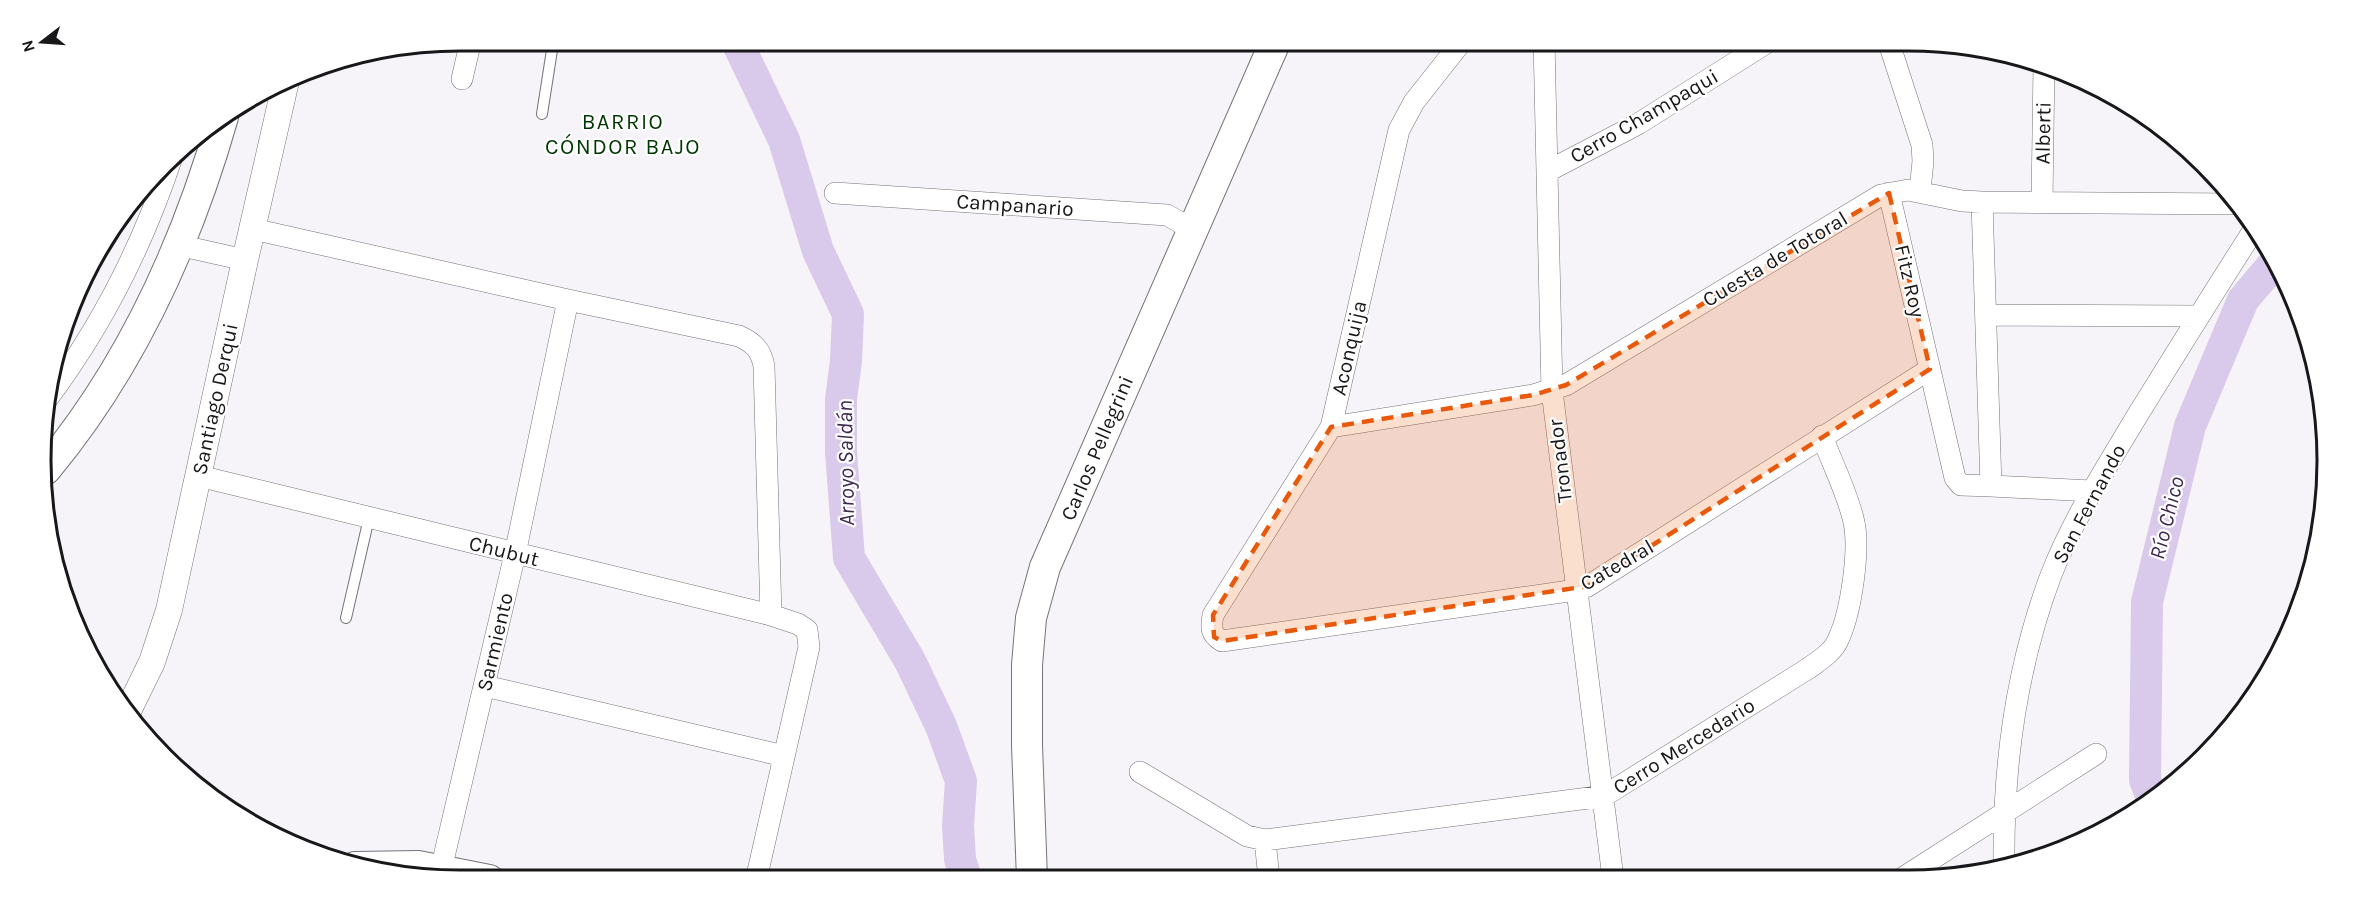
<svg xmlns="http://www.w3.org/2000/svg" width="2368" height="921" font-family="Karla,sans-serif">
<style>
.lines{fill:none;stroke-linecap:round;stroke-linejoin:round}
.river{stroke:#d9c9ea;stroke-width:32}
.service-casing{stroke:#747377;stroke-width:12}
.minor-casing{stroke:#747377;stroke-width:22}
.tertiary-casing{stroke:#747377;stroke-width:27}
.secondary-casing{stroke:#747377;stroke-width:32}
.service{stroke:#fff;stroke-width:10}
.minor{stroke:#fff;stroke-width:21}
.tertiary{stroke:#fff;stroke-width:26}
.secondary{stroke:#fff;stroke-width:30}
.marked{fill:#e8590c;fill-opacity:0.2;stroke:#e8590c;stroke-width:4.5;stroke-dasharray:12 8;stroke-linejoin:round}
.labels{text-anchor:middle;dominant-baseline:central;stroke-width:4.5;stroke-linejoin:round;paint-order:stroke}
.street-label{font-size:21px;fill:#181719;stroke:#fff}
.neighbourhood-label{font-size:22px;letter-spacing:1.5px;fill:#003801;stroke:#fff}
.water-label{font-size:22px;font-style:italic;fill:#402954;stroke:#fff}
.rim{fill:none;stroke:#181719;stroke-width:3}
</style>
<rect width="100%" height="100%" fill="#f6f4f8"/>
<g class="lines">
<path class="river" d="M736,40l48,100 34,111 30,63 -2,47 -5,38v53l8,106 61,103 31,65 20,55 -3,45 2,33 6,20
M2152,798l-7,-18 2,-178 43,-176 53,-126 33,-39"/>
<g class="service-casing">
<path id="service" d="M542,114l10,-64 -4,-10
M346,618l23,-100"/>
</g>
<g class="minor-casing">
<path id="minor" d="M1463,40l-49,62 -15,28 -68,297 -118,188c-2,12 -3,19 9,26l354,-51 12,-4 342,-217
M1544,40l8,351 61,487
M1888,40l34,105 1,16 -3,30
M462,79l9,-39
M1548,171l90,-47 133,-84
M835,193l332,22 25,14
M1889,193l66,285 6,7 30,1 -9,-284
M2042,201l2,-136
M253,229l315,71 171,36c15,7 22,14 25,30l7,249
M178,245l67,15
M1986,315l213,1
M45,402c55,-73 97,-155 126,-242
M1331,427l202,-32 33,-10 315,-190 27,-5 54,11 20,1 256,2
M199,476l572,139 27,9 9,6 2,17 -53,233
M1991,486l101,5
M485,686l299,70
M1140,772l107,64 18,4 339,-44 205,-128c11,-8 24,-16 29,-28 13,-27 23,-93 15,-122 -7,-28 -21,-55 -31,-82
M1265,840l4,39
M2004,864c-1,-98 12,-196 47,-289 22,-56 55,-107 86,-159 39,-63 78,-126 118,-188
M1904,877l192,-123
M439,878l76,-324 53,-254"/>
</g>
<g class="tertiary-casing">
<path id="tertiary" d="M128,711l24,-49 17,-52 76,-350 41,-179"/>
</g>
<g class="secondary-casing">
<path id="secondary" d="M46,469c84,-101 141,-226 177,-352
M355,867l63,-1 71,14
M1032,879l-5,-134v-80l4,-47 14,-51 231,-527"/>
</g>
<use href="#service" class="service"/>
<use href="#minor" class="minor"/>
<use href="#tertiary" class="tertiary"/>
<use href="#secondary" class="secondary"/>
</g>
<path class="marked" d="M1889,193l41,176 -342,217 -366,55 -8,-4 -1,-22 118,-188 202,-32 33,-10z"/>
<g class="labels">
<g class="street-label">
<text transform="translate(1644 116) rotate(-30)">Cerro Champaqui</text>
<text transform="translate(2043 133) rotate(-89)">Alberti</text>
<text transform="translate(1015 205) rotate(4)">Campanario</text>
<text transform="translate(1775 259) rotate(-31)">Cuesta de Totoral</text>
<text transform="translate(1910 281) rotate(77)">Fitz Roy</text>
<text transform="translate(1349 348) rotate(-77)">Aconquija</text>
<text transform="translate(215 399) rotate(-78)">Santiago Derqui</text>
<text transform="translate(1097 448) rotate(-67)">Carlos Pellegrini</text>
<text transform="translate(1560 461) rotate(-97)">Tronador</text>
<text transform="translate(2089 504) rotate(-62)">San Fernando</text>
<text transform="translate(504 551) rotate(14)">Chubut</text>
<text transform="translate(1617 565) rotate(-30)">Catedral</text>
<text transform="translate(495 642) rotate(-77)">Sarmiento</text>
<text transform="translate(1684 746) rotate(-32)">Cerro Mercedario</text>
</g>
<g class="neighbourhood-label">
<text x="623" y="122">BARRIO<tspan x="623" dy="25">CÓNDOR BAJO</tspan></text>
</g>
<g class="water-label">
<text transform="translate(846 463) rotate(-91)">Arroyo Saldán</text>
<text transform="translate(2167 518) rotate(-76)">Río Chico</text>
</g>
</g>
<path d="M0 0H2368V921H0ZM460 51H1908A409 409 0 0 1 2317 460V461A409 409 0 0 1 1908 870H460A409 409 0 0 1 51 461V460A409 409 0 0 1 460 51Z" fill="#fff" fill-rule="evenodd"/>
<path class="rim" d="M460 51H1908A409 409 0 0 1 2317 460V461A409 409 0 0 1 1908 870H460A409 409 0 0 1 51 461V460A409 409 0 0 1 460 51Z"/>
<g transform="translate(42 42) rotate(253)" stroke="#ffffff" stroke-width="4.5" paint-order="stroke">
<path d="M0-4.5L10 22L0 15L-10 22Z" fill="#181719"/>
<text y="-9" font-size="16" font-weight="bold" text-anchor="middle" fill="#181719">N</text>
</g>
</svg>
